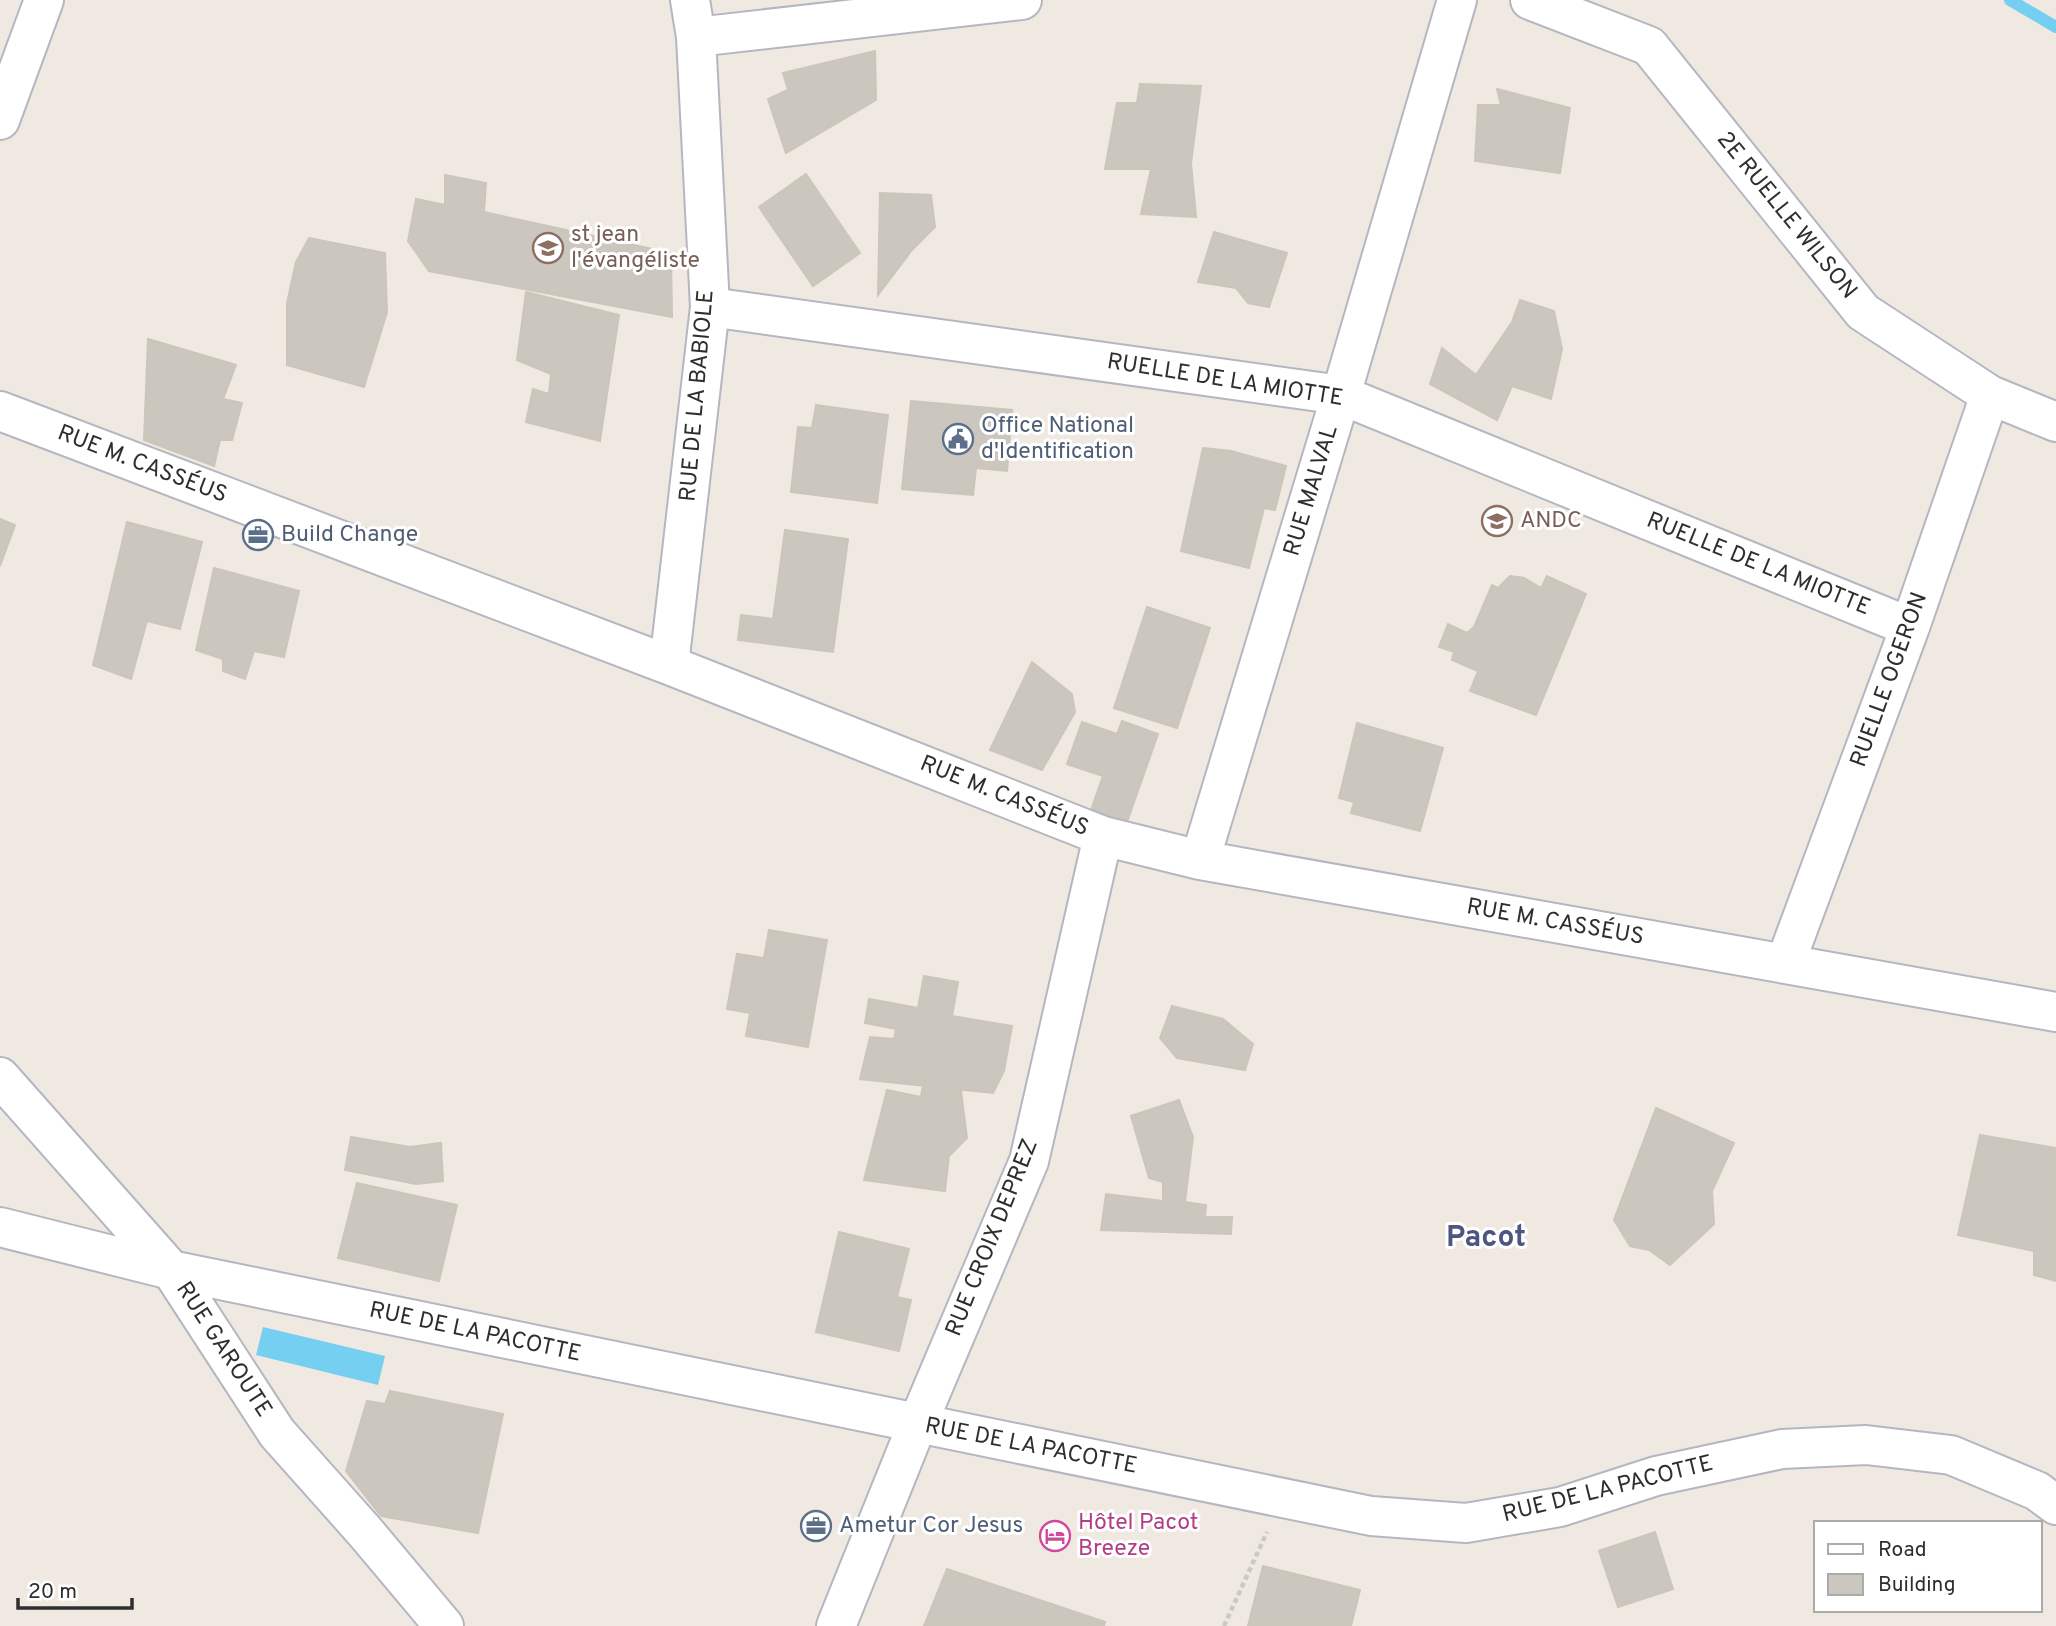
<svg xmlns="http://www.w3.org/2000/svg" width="2056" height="1626" font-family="Overpass,sans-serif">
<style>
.water{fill:#75cff0}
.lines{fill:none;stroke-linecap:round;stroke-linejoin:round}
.stream{stroke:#75cff0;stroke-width:12}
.building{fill:#cbc7bf;stroke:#cbc5ba;stroke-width:2}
.minor-casing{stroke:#b4b7c1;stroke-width:42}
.path{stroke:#c9c9c9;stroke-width:4.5;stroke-dasharray:5 3.5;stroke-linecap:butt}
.minor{stroke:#fff;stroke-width:38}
.labels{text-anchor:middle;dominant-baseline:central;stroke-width:6;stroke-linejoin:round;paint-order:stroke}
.street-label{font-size:23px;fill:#2e2e2e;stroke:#fff}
.education-label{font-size:23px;fill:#785e54;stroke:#fff;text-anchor:start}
.service-label{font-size:23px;fill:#4e5e75;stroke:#fff;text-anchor:start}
.hotel-label{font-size:23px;fill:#b23c85;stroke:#fff;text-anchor:start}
.district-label{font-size:30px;font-weight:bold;fill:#4d5680;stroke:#fff}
</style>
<rect width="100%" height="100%" fill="#efe9e1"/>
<path class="water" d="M263,1327l122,29 -7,29 -122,-30z"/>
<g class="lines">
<path class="stream" d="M2010,0l46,27"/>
</g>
<path class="building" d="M875,51l1,49 -90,53 -18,-54 20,-9 -5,-17z
M1140,84l61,2 -10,77 5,54 -55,-3 10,-45h-46l12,-66h20z
M1497,89l73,19 -10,65 -85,-12 3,-56h23z
M806,174l54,79 -47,33 -54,-79z
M445,175l41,8 -2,29 187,41 1,64 -243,-46 -21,-30 8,-42 29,6z
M880,193l51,2 4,32 -23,23 -34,45z
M1214,232l73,21 -18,54 -21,-4 -12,-15 -38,-6z
M309,238l76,15 2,59 -23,75 -77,-22v-62l9,-41z
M526,292l93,23 -19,126 -74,-19 7,-33 16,5 2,-20 -34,-14z
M1520,300l34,11 8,38 -11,50 -39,-13 -15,34 -67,-36 12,-36 34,27 36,-53z
M148,339l88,26 -13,34 19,4 -10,37h-12l-6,26 -70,-26z
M911,401l101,9 -5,61 -31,-3 -3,27 -71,-6z
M816,405l72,10 -11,88 -86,-11 7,-65 14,1z
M1203,448l28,3 55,15 -11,44 -11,-2 -15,60 -68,-17z
M0,519l15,6 -15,41z
M127,522l75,20 -22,87 -33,-8 -16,58 -38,-14z
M785,530l63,9 -15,113 -95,-12 3,-25 32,4z
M214,568l85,23 -15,66 -30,-6 -9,28 -22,-8v-12l-27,-9z
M1510,576l14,2 17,10 6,-12 39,18 -50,121 -66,-24 8,-20 -26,-11 2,-8 -15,-5 9,-23 19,9 7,-6 18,-42 6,3z
M1147,607l63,21 -33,100 -63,-20z
M1032,662l40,32 3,18 -33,58 -52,-20z
M1122,721l36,13 -31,88 -36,-12 12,-34 -36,-12 15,-42 35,12z
M1357,723l86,25 -23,83 -69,-18 3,-11 -15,-4z
M769,930l58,10 -19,107 -62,-11 4,-23 -23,-4 10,-55 27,4z
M924,976l34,6 -6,34 60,10 -8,45 -11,22 -133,-14 10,-42 24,2 2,-10 -31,-6 4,-24 49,9z
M1172,1006l51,13 30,25 -8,26 -68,-12 -17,-20z
M923,1085l38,6 6,47 -18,18 -4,35 -81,-11 23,-90 34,7z
M1179,1100l14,37 -8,65 21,3 -1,12h27l-1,17 -130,-4 5,-36 57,7v-19l-14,-4 -18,-62z
M1656,1108l78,35 -22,48 2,33 -44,41 -21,-15 -19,-4 -16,-26z
M1980,1135l76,13v133l-22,-6v-24l-76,-16z
M351,1137l59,10 31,-4 2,38 -27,3 -71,-14z
M357,1183l100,22 -18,76 -101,-23z
M839,1232l70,17 -12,48 14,3 -12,51 -83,-19z
M390,1391l113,23 -25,119 -97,-17 -35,-45 21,-70 18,3z
M1655,1532l18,57 -55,18 -19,-56z
M1263,1566l97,24 -9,36h-103z
M947,1569l158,53 -1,4h-180z"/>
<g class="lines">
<g class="minor-casing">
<path id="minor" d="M1530,0l119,46 214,266 127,83 66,27
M696,37l326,-37
M0,120l44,-120
M710,307l631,88 569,232
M0,411l669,254 434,171 97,24 856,152
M669,665l41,-358 -14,-270 -6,-37
M1200,860l141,-465 116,-395
M1785,964l125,-337 80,-232
M0,1077l171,193 106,163 89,100 78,93
M0,1227l171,43 1200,246 95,7 94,-16 96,-31 126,-27 84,-4 85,10 86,36 19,14
M836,1626l81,-201 112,-264 74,-325"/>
</g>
<path class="path" d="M1224,1626l43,-94"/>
<use href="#minor" class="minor"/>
</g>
<defs>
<g id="school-ring" transform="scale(1.575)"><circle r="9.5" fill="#fff" stroke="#8d6e63" stroke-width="1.5"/><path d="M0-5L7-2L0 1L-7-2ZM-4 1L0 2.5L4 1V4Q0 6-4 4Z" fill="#8d6e63"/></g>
<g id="civic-ring" transform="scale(1.575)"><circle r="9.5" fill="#fff" stroke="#5c6f8a" stroke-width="1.5"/><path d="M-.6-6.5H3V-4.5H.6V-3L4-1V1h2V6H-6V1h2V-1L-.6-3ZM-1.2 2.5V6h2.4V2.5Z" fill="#5c6f8a"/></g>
<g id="university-ring" transform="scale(1.575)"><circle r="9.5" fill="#fff" stroke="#8d6e63" stroke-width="1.5"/><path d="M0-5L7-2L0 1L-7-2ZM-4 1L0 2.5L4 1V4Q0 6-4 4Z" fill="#8d6e63"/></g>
<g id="office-ring" transform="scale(1.575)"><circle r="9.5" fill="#fff" stroke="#5c6f8a" stroke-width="1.5"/><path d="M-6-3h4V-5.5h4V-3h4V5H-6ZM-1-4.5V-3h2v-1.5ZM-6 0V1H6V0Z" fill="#5c6f8a"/></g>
<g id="hotel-ring" transform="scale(1.575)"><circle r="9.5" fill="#fff" stroke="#d1479c" stroke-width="1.5"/><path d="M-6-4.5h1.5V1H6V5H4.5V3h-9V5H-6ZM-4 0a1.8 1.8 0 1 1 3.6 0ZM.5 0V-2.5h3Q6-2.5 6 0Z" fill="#d1479c"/></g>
</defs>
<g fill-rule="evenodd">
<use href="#school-ring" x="548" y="248"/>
<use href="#civic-ring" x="958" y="439"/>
<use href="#university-ring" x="1497" y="521"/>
<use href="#office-ring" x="258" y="535"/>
<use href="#office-ring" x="816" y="1526"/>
<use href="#hotel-ring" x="1055" y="1536"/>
</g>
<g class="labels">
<g class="street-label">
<text transform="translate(1786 216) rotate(51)">2E RUELLE WILSON</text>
<text transform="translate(1225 381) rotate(9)">RUELLE DE LA MIOTTE</text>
<text transform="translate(698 396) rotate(-85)">RUE DE LA BABIOLE</text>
<text transform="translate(142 465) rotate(21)">RUE M. CASSÉUS</text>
<text transform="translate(1312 491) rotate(-73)">RUE MALVAL</text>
<text transform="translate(1758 565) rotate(22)">RUELLE DE LA MIOTTE</text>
<text transform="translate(1890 680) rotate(-70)">RUELLE OGERON</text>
<text transform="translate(1004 797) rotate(22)">RUE M. CASSÉUS</text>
<text transform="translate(1555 923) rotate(10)">RUE M. CASSÉUS</text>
<text transform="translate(993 1238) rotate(-68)">RUE CROIX DEPREZ</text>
<text transform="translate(475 1333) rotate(12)">RUE DE LA PACOTTE</text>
<text transform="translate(223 1350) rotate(57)">RUE GAROUTE</text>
<text transform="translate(1031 1447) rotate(11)">RUE DE LA PACOTTE</text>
<text transform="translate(1608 1490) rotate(-14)">RUE DE LA PACOTTE</text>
</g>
<g class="education-label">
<text x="571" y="235">st jean<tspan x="571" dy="26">l'évangéliste</tspan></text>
<text x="1520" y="521">ANDC</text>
</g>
<g class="service-label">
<text x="981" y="426">Office National<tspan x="981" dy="26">d'Identification</tspan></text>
<text x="281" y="535">Build Change</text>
<text x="839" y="1526">Ametur Cor Jesus</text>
</g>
<g class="hotel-label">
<text x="1078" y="1523">Hôtel Pacot<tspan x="1078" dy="26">Breeze</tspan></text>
</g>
<g class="district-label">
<text x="1486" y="1238">Pacot</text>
</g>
</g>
<rect x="1814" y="1521" width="228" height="91" fill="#ffffff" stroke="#ababab" stroke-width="2"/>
<rect x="1828" y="1544" width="35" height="10" fill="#ffffff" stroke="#ababab" stroke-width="2"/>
<text x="1878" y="1556" font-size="21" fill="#2e2e2e">Road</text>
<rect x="1828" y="1574" width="35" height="21" fill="#cbc7bf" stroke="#ababab" stroke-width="2"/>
<text x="1878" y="1591" font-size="21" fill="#2e2e2e">Building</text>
<path d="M18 1598v10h114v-10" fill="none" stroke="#2e2e2e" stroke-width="3.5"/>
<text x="28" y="1598" font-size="21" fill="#2e2e2e" stroke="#ffffff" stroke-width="5" paint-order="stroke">20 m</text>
</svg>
